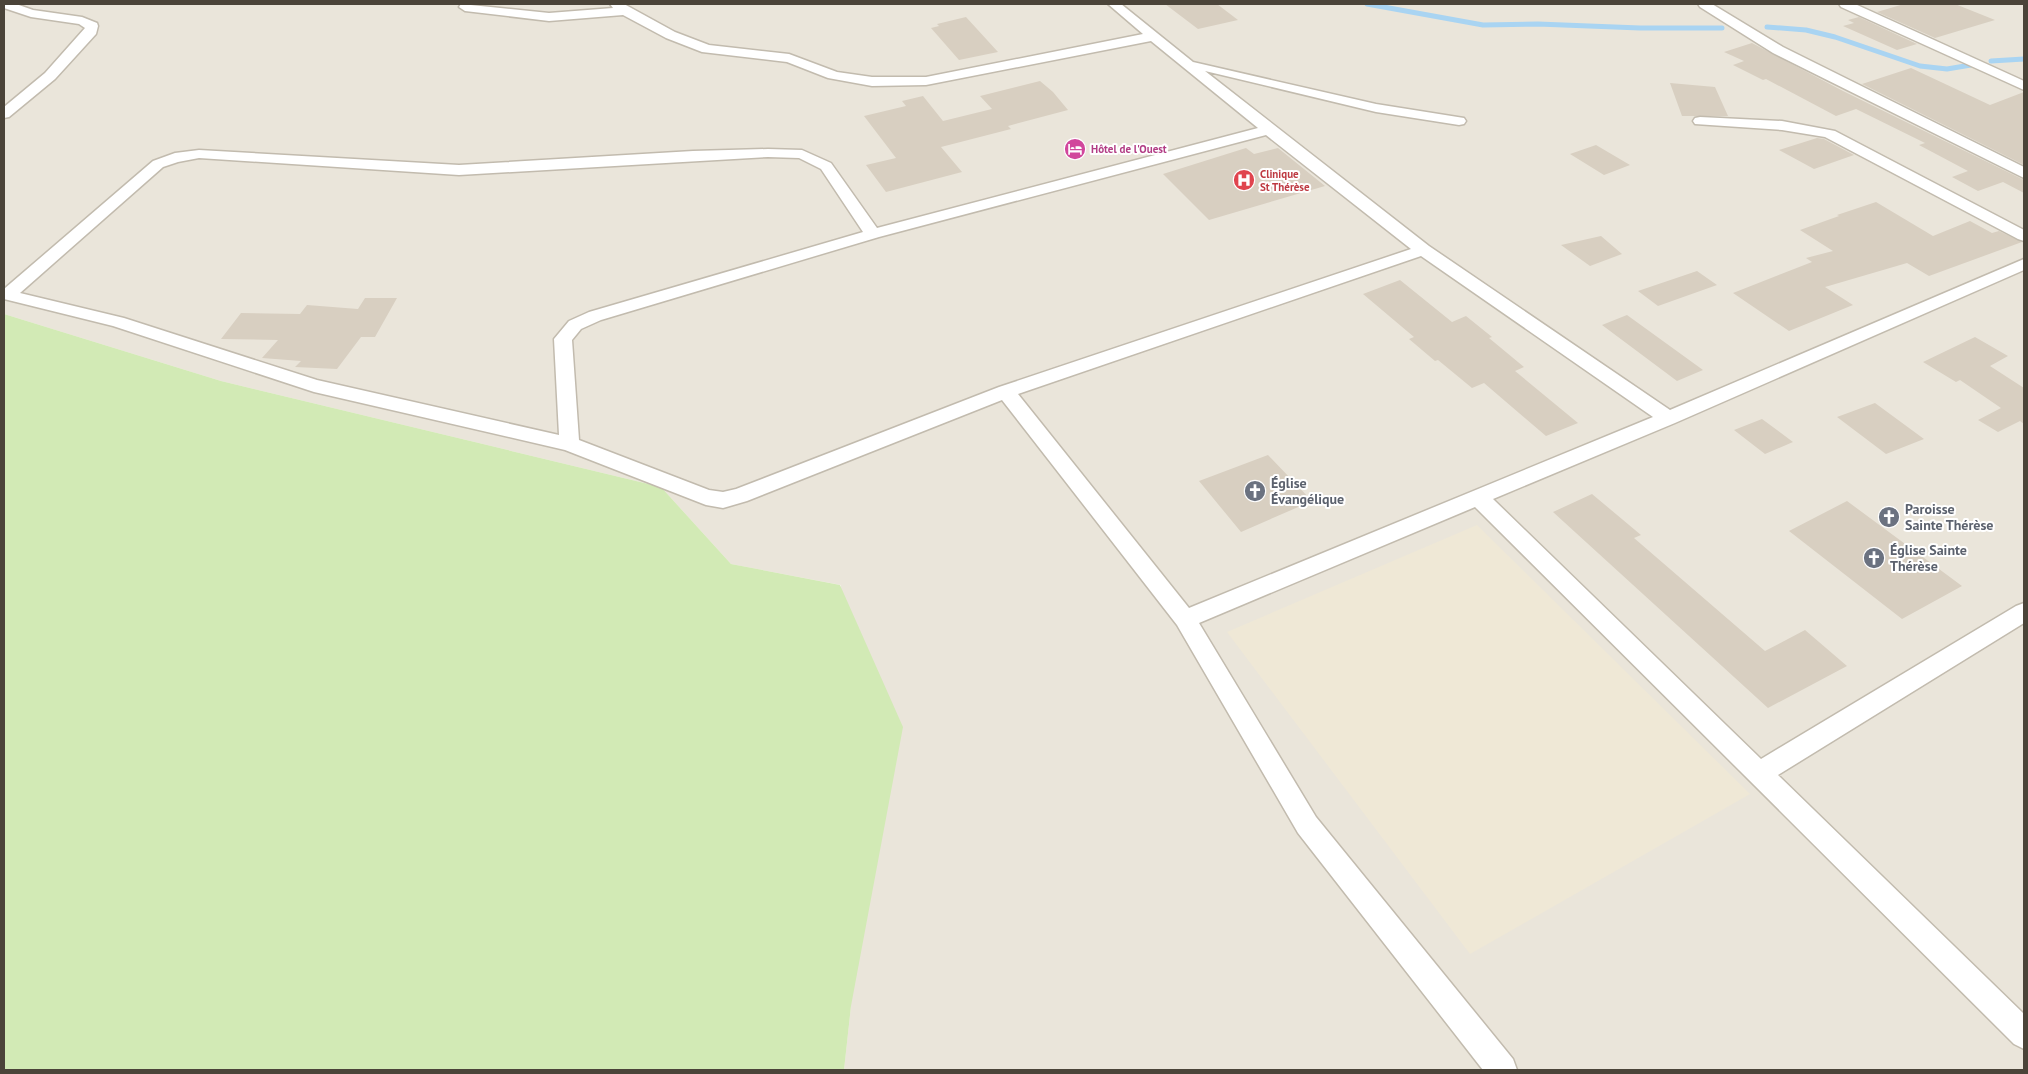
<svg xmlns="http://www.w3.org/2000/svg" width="2028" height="1074" font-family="'PT Sans',sans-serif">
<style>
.residential{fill:#eae5da}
.education{fill:#efe8d6}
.green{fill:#d2eab5}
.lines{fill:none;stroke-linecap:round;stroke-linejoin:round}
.stream{stroke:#a9d4f2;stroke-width:5}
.building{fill:#d8cfc1}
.street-casing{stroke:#c2bbae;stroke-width:3}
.street{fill:#fff;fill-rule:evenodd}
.labels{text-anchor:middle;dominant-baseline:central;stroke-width:4;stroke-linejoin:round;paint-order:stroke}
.far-hotel-label{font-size:11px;font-weight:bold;fill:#b23c85;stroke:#fff;text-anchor:start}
.far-health-label{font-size:11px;font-weight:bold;fill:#be3a42;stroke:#fff;text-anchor:start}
.worship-label{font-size:14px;font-weight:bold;fill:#5b616d;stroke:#fff;text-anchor:start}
</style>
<rect width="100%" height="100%" fill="#f6f3ec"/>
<path class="residential" d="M4,4h2020v1066h-1180l7,-64 -10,-421 -110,-21 -70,-77 -440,-106 -217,-67z"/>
<path class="education" d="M1477,525l273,269 -280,160 -243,-322z"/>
<path class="green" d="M4,314l217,67 440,106 70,77 109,21 63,142 -52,279 -7,64h-840z"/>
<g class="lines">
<path class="stream" d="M1367,4l116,21 55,-1 102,4h82
M1767,27l39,3 29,7 85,29 27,3 24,-4
M1991,61l33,-2"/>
</g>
<path class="building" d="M1165,4h52l21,16 -40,9z
M1904,4h51l40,16 -60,18 -58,-26z
M966,17l32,35 -39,8 -28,-32 8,-2 -2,-2z
M1859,17l58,27 -20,6 -54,-24 11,-3 -6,-3z
M1752,43l91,48 181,89v13l-21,-11 -25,9 -26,-14 16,-6 -49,-26 6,-2 -69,-34 -20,7 -70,-37 -3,1 -30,-15 11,-4 -20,-9z
M1911,68l79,37 34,-13v73l-162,-81z
M1040,81l13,11 15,18 -60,16 3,3 -70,18 21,25 -76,20 -20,-27 30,-7 -32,-42 42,-10 -4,-5 21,-5 20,25 49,-12 -12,-13z
M1670,83l45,4 13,29h-46z
M1817,138l7,1 30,16 -40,14 -35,-19z
M1596,145l34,20 -26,10 -34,-21z
M1246,148l8,6 24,-6 47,38 -116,34 -46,-46z
M1876,202l57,34 37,-15 22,12 7,-2 23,11 -93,34 -22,-13 -82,24 28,18 -64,26 -56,-38 79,-31 -6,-4 27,-7 -33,-21 39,-14 -2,-1z
M1601,236l21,18 -32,12 -29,-21z
M1697,271l20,14 -59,21 -20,-15z
M1400,280l52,42 14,-6 26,21 -3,1 35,29 -9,4 63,52 -32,13 -62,-53 -12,5 -34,-28 -3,1 -26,-22 5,-2 -51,-43z
M365,298h32l-22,39h-14l-24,32 -42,-2 6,-6 -39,-3 16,-18 -57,-1 20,-26 59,1 7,-9 51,4z
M1627,315l76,55 -26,11 -75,-56z
M1975,337l33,19 -18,10 34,22v36l-4,-3 -22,11 -20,-12 23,-12 -41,-28 -4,2 -33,-20z
M1875,403l49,36 -38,15 -49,-37z
M1762,419l31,23 -28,12 -31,-24z
M1268,455l44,46 -71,31 -42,-51z
M1592,494l49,41 -7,3 131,113 40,-21 42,36 -79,42 -215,-196z
M1847,501l115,85 -60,33 -113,-88z"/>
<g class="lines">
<g class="street-casing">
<path id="street" d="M4,4h12l17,6 49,7 15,6 1,3 -2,8 -41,45 -46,38 -5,1v-11l41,-34 40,-45 -6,-4 -48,-7 -27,-9z
M461,4l88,9 64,-5 -3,-4h14l51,28 34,13 80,9 48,18 35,5h54l217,-43 -35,-30h13l72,58 183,42 88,14 2,3 -2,3 -5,1 -83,-13 -171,-41 224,175 241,164 354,-151v11l-349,153 -182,76 268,260 255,-153 8,-3v20l-246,152 246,239v35l-10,-5 -539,-537 -276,116 117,194 197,242 4,11h-34l-185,-237 -121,-208 -175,-225 -255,101 -24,7 -17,-3 -141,-55 -251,-58 -201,-66 -109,-27v-10l149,-128 22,-8 24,-3 260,15 234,-14 75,-2 34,1 29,13 46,65 381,-100 -107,-87 -225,44 -54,1 -44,-8 -41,-16 -85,-10 -36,-14 -43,-23 -74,6 -84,-10 -6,-4zM1266,135l145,114 -412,138 -263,102 -13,3 -14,-2 -130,-50 -7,-100 9,-11 20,-9 278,-83zM768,157l31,1 22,11 42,63 -274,80 -20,9 -15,18 5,96 -242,-55 -193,-62 -104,-25 143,-126 15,-5 21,-4 260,17zM1421,256l232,161 -464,191 -171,-214z
M1698,4h14l71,43 241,120v11l-251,-125 -73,-46z
M1839,4h16l169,77v9l-183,-83z
M1700,117l82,4 53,10 189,99v11l-6,-2 -193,-102 -43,-7 -87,-6 -2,-3 2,-3z"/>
</g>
<use href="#street" class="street"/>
</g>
<defs>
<g id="hotel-disc" transform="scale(1.125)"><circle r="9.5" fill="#d1479c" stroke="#fff"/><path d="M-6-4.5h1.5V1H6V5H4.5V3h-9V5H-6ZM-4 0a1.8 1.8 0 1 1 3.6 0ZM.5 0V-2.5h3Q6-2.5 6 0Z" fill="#fff"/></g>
<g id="hospital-disc" transform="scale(1.125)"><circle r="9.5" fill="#e0444e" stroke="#fff"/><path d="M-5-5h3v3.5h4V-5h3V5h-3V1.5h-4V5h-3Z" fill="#fff"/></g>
<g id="church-disc" transform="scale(1.125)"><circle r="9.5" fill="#6b7280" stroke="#fff"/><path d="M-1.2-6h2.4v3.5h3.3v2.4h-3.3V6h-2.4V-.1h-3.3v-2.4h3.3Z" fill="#fff"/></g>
</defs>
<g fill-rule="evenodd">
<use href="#hotel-disc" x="1075" y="149"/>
<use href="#hospital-disc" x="1244" y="180"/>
<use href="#church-disc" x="1255" y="491"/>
<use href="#church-disc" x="1889" y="517"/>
<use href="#church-disc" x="1874" y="558"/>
</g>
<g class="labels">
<g class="far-hotel-label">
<text x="1091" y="149">Hôtel de l'Ouest</text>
</g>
<g class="far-health-label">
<text x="1260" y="174">Clinique<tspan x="1260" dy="13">St Thérèse</tspan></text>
</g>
<g class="worship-label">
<text x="1271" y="483">Église<tspan x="1271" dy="16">Évangélique</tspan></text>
<text x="1905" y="509">Paroisse<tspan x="1905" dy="16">Sainte Thérèse</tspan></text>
<text x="1890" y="550">Église Sainte<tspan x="1890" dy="16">Thérèse</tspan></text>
</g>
</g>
<rect width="2028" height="1074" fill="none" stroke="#4b4439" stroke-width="10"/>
</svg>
